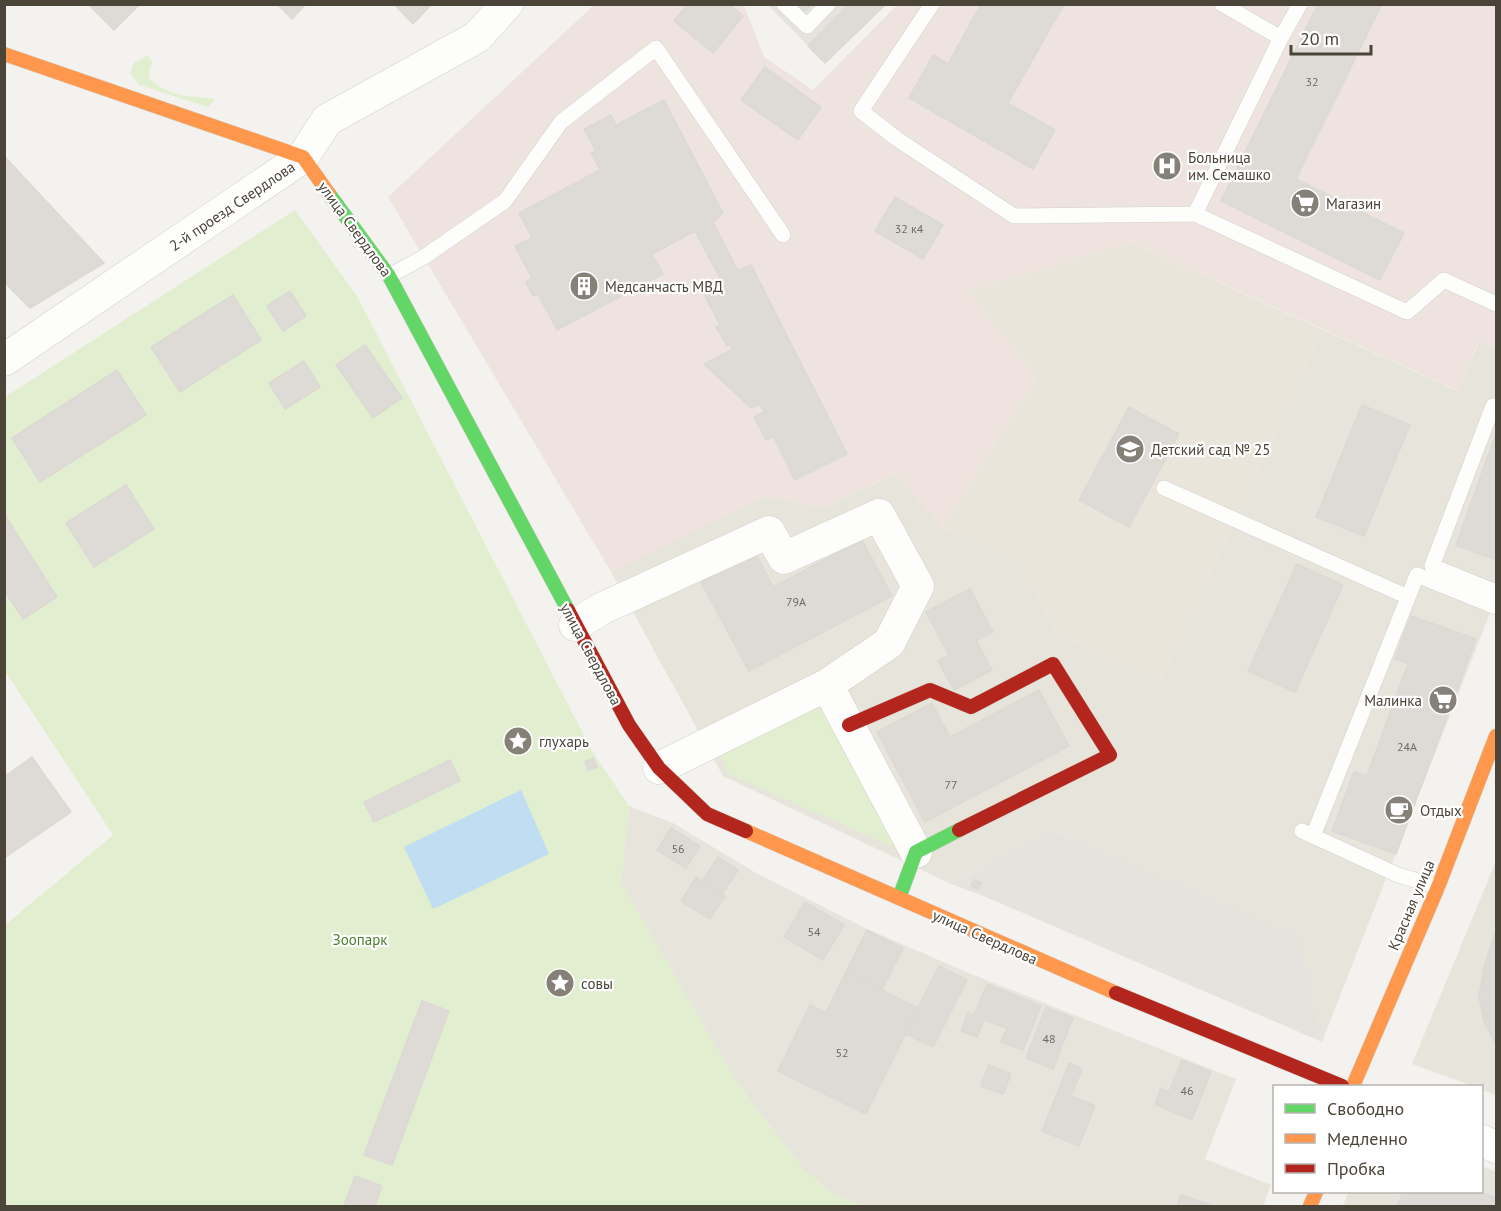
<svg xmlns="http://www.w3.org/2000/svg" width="1501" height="1211" font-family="'PT Sans',sans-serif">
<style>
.residential{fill:#e7e4dc}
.industrial{fill:#e6e2de}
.education{fill:#eae5da}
.medical{fill:#eee3df}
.green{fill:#e1eecf}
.parking{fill:#e6e3df}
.water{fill:#c0ddf1}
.building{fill:#dedbd6;stroke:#dcd9d4;stroke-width:1.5}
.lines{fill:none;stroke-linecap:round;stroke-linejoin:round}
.lane-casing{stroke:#d2d0cb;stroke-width:16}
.street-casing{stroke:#d2d0cb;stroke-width:33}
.fast-casing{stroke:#d3cfc5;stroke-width:15}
.slow-casing{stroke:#d3cfc5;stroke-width:15}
.jam-casing{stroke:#d3cfc5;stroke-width:15}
.lane{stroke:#fdfdfc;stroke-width:15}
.street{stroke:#fdfdfc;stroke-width:32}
.fast{stroke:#63d668;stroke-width:14}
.slow{stroke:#ff974d;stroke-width:14}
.jam{stroke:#b3261e;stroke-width:14}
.labels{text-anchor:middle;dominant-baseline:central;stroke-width:4.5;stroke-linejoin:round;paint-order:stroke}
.number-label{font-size:12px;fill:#706a61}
.poi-label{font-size:15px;fill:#4b4439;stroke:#fff;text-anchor:start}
.street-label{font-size:15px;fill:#4b4439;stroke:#fff}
.park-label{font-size:15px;fill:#4a7f2a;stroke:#fff}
</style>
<rect width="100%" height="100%" fill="#f4f2ee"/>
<path class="residential" d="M1323,330l135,61 21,-50 17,7v250l-174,444 -25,-106 -246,-106 -100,54 -228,-108 -112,-204 154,-76 57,12 74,-34 46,53 76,34 39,72 103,49z
M629,806l44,17 83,50 109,55 106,46 265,105 -31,80 66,26 -8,21h-401l-28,-12 -29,-23 -70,-91 -114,-197z
M1496,861v234l-14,-5v-4h-9l-61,-22z
M1482,1166l14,6v34h-153l5,-14h134z"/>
<path class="industrial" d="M768,5h118l-61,58z"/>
<path class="education" d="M1131,242l192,88 -163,352 -103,-49 -39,-72 -76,-34 95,-149 -70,-86z"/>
<path class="medical" d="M594,5h147l4,3 19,49 49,33 84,-85h599v343l-18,-7 -19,50 -328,-149 -163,50 69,86 -95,149 -47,-53 -73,34 -57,-12 -154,76 -223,-375z"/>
<path class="green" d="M148,55l5,8 -4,7v8c23,21 38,17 66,21l-7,8 -69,-22 -9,-12 4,-10z
M295,210l62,86 235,455 37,55 -8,77 114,197 70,91 29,23 28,12h-857v-281l108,-90 -108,-164v-274z
M823,696l82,156 -176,-78 -13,-28z"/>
<path class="parking" d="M1051,830l247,106 24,106 -341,-147 -30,-11z"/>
<path class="water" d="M521,790l28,64 -116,55 -29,-62z"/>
<path class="building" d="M88,4h52l-26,26z
M277,4h29l-14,15z
M394,4h38l-19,20z
M688,4h41l14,12 -30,37 -39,-32z
M796,4h16l-8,8z
M850,4h36l-61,59 -17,-17z
M981,4h83l-56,99 47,27 -22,39 -124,-71 24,-43 15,9z
M1318,4h64l-86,175 108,54 -24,47 -159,-79z
M765,67l56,40 -23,33 -57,-40z
M664,100l59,113 -10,9 25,49 13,-6 96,189 -52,26 -22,-44 -7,4 -12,-23 10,-5 -4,-8 -9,4 -47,-44 29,-15 -3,-5 -3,2 -11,-19 4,-2 -18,-35 19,-10 -26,-49 -43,23 11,20 -106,56 -19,-36 -5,2 -7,-14 6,-4 -17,-32 17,-8 -13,-25 81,-43 -9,-17 5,-2 -12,-22 27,-14 5,10z
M4,156l100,107 -74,45 -26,-26z
M895,197l48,28 -20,34 -48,-28z
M290,291l16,25 -23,15 -16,-25z
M233,295l28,45 -81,52 -29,-45z
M365,345l37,53 -29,20 -37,-53z
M304,361l16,26 -35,22 -16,-26z
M117,370l29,45 -106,67 -28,-44z
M1362,405l48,20 -46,111 -48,-19z
M1129,407l50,27 -50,93 -50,-27z
M1496,434v126l-40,-15z
M126,485l28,44 -60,38 -28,-44z
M4,514l53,83 -34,22 -19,-29z
M862,540l30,56 -143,75 -48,-89 54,-29 18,34z
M1297,564l46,21 -48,107 -47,-21z
M970,589l23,43 -17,9 16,29 -38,20 -16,-29 11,-6 -23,-43z
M1411,616l65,23 -80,215 -64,-23 22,-59 13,4 20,-55 21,-57 -13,-5z
M1039,690l30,56 -144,76 -48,-90 55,-29 18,34z
M32,757l39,55 -67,46v-81z
M593,758l4,9 -9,3 -3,-8z
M450,760l10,21 -86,41 -10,-20z
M671,828l29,18 -14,22 -29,-18z
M718,857l20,13 -16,24 -20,-13z
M696,877l29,19 -15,23 -29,-18z
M974,880l8,3 -3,6 -8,-3z
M805,902l39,23 -21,35 -39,-23z
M867,930l36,18 -21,42 -36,-18z
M1496,930v114l-12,-22 -5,-26 6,-32z
M939,966l28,14 -34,67 -28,-13z
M846,972l72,36 -52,106 -88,-43 32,-66 16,8z
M987,984l54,22 -18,44 -22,-8 6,-14 -23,-8 -7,17 -16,-6 7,-18 6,2z
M422,1001l27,10 -57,154 -28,-10z
M1046,1007l27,11 -20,51 -27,-11z
M1182,1060l29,12 -19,48 -37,-16 6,-16 8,4z
M1069,1063l13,6 -11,27 24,10 -16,40 -37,-15z
M989,1065l22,9 -8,20 -22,-8z
M355,1176l27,10 -7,20h-31z
M1403,1192h77l16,6v8h-99z
M1181,1195l32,11h-36z"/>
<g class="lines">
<g class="lane-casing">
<path id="lane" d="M784,4l23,22 21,-22
M932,4l-71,107 36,28 117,77 181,-2
M1222,4l59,34
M1300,4l-19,34 -86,176 212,98 37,-32 52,24
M389,276l35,-19 81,-56 56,-79 95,-74 127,187
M1496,407l-3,-1 -61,160 64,26
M1164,488l244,109
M1302,831l96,44 40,12
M1313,836l104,-261 79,32"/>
</g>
<g class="street-casing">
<path id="street" d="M4,360l299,-203 24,-37 150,-83 30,-33
M575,625l28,-17 166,-76 15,26 95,-43 39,71 -29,57 -62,42
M659,768l168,-83 89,167
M1482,1141l14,6"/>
</g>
<g class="fast-casing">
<path id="fast" d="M329,194l60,82 179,334
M899,898l17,-46 43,-22"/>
</g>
<g class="slow-casing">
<path id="slow" d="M4,54l299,103 26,37
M746,831l370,162
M1353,1086l85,-199 58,-151
M1310,1206l6,-14"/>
</g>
<g class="jam-casing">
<path id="jam" d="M568,610l61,115 30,43 48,46 39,17
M849,725l81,-35 41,17 82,-43 57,91 -151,75
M1116,993l226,93"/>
</g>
<use href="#lane" class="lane"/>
<use href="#street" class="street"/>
<use href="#fast" class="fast"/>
<use href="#slow" class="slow"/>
<use href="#jam" class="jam"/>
</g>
<defs>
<g id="hospital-disc" transform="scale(1.5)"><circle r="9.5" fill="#868178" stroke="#fff"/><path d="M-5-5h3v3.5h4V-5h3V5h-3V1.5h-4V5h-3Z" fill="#fff"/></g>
<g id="supermarket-disc" transform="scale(1.5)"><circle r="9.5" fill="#868178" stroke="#fff"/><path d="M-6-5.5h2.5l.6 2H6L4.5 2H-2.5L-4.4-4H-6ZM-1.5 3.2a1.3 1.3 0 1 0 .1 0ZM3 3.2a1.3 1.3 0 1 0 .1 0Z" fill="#fff"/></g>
<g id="building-disc" transform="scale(1.5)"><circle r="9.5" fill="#868178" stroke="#fff"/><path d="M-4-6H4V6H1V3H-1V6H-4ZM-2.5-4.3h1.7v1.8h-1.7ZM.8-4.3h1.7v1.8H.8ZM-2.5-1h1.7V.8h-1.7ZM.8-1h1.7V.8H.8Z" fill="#fff"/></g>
<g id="school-disc" transform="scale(1.5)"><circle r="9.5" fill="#868178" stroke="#fff"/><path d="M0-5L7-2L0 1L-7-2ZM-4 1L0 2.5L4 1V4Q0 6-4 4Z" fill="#fff"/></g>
<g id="sight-disc" transform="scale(1.5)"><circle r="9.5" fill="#868178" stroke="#fff"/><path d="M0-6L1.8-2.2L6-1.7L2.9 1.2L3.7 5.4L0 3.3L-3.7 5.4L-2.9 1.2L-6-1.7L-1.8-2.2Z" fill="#fff"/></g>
<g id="cafe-disc" transform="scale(1.5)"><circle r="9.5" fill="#868178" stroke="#fff"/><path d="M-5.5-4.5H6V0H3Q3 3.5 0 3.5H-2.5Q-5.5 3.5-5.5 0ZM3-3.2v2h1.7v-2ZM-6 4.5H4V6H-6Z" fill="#fff"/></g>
</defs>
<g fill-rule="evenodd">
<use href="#hospital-disc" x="1167" y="166"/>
<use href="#supermarket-disc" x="1305" y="203"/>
<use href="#building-disc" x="584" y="286"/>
<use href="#school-disc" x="1130" y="449"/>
<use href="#supermarket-disc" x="1443" y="700"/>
<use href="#sight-disc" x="518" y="741"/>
<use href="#cafe-disc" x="1399" y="810"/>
<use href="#sight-disc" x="560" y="983"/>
</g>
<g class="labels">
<g class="number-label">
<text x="1312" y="81">32</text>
<text x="909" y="228">32 к4</text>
<text x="796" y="601">79А</text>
<text x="1407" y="746">24А</text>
<text x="951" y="784">77</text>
<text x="678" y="848">56</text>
<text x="814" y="931">54</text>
<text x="1049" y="1038">48</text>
<text x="842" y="1052">52</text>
<text x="1187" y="1090">46</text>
</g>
<g class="poi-label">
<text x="1188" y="157">Больница<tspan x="1188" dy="17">им. Семашко</tspan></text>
<text x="1326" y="203">Магазин</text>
<text x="605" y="286">Медсанчасть МВД</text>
<text x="1151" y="449">Детский сад № 25</text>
<text x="1422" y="700" text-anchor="end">Малинка</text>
<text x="539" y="741">глухарь</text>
<text x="1420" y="810">Отдых</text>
<text x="581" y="983">совы</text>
</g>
<g class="street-label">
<text transform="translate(232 206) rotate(-34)">2-й проезд Свердлова</text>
<text transform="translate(355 229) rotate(54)">улица Свердлова</text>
<text transform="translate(591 654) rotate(62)">улица Свердлова</text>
<text transform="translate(1411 905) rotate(-67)">Красная улица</text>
<text transform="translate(985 937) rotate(24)">улица Свердлова</text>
</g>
<g class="park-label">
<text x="360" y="939">Зоопарк</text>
</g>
</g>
<rect width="1501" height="1211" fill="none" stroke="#4b4439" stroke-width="12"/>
<rect x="1273" y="1085" width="210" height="108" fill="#ffffff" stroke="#b7b4b0" stroke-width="1.5"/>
<rect x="1285" y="1104" width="30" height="9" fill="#63d668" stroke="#b7b4b0" stroke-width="1.5"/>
<text x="1327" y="1115" font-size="18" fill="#4b4439">Свободно</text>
<rect x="1285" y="1134" width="30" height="9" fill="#ff974d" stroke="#b7b4b0" stroke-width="1.5"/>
<text x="1327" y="1145" font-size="18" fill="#4b4439">Медленно</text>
<rect x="1285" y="1164" width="30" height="9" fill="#b3261e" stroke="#b7b4b0" stroke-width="1.5"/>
<text x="1327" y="1175" font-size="18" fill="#4b4439">Пробка</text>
<path d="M1291 45v9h80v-9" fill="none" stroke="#4b4439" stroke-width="3"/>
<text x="1300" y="45" font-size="18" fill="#4b4439" stroke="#ffffff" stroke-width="4.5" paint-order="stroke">20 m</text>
</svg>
